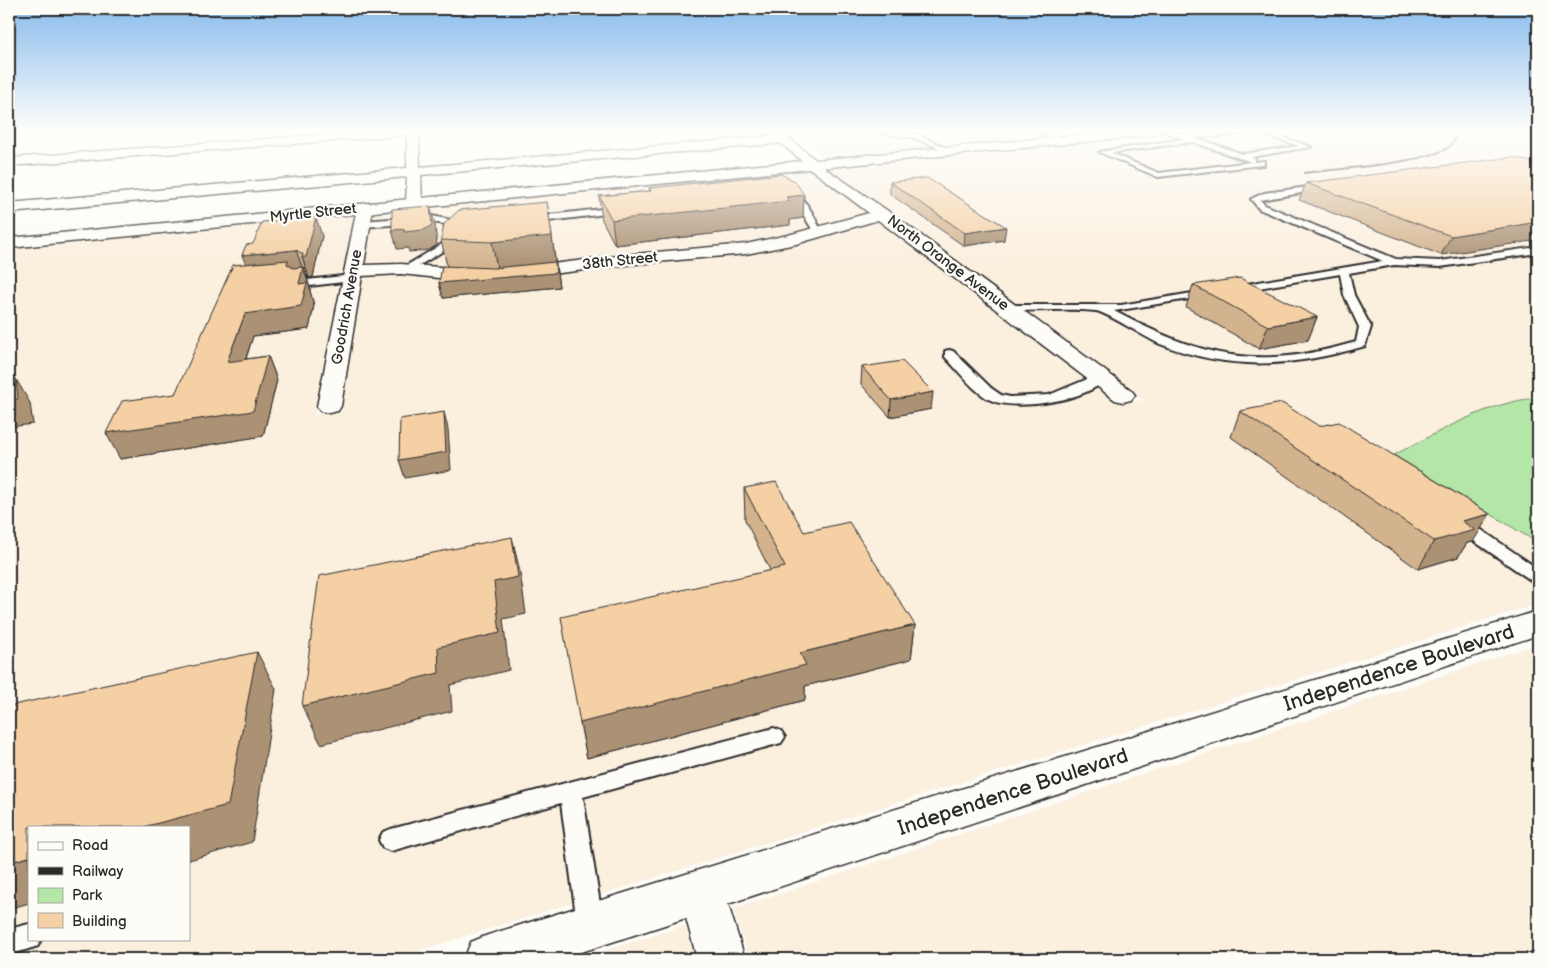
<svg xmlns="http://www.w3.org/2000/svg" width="1547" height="968" font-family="'Balsamiq Sans',sans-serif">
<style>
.built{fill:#fbefde;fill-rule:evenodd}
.green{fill:#b3e6a7;stroke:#6f8869}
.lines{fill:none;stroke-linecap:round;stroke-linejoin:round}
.lane-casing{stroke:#2b2b2b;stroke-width:4}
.street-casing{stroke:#2b2b2b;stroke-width:3}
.secondary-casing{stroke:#2b2b2b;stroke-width:3}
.lane{fill:#fdfcf7;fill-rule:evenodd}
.street{fill:#fdfcf7;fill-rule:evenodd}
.secondary{fill:#fdfcf7;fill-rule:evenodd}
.rail{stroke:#2b2b2b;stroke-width:2}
.wall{fill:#d3b38e;stroke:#2b2b2b}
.shaded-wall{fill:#ac9274;stroke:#2b2b2b}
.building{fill:#f5d0a5;stroke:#2b2b2b}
.labels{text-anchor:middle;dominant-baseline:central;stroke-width:5;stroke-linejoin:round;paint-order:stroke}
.far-street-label{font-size:15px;fill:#2b2b2b;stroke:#fdfcf7}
.near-street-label{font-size:21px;fill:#2b2b2b;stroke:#fdfcf7}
</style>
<rect width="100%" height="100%" fill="#fdfcf7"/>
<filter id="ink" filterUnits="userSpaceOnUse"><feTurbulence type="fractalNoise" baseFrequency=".02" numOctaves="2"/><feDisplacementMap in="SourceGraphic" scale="10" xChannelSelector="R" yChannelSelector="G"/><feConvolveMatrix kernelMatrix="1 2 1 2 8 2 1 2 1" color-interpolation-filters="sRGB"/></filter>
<g filter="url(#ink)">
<path class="built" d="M786,131h325l-286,27z
M1177,131h341l20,4v263l-15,1 -128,56 143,88v61l-1146,355h-383v-713l347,-35 -42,204 28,-4 31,-201 437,-43 312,237 21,-4 -320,-235zM29,827h160v112h-160z
M1538,644v315h-789l-16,-50z
M685,925l9,34h-115z"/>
<path class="green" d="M1538,398v145l-144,-88c41,-21 98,-55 144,-57z"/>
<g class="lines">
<g class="lane-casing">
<path id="lane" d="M870,131l46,3 38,17 -6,1 -33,-14z
M1037,131h8l20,9 -5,1z
M1163,131h8l15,4 47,-4h31l47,16 -60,10 4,1 -1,4 10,-1v4h-3l-103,12 -59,-25 85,-13zM1250,133l16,2 33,11 -56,8 -48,-16zM1193,142l58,20 -92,11 -48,-20z
M1323,185h3v4l-66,11 5,5 131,54 44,2 98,-14v6l-98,14 -46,-2 -45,8 5,22 17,32 -6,19c-72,21 -134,26 -205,-2 -16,-7 -52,-31 -64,-33 -28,-3 -60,0 -88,0l-5,-3 5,-3h113l89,-15 4,1v4l-100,16c90,47 142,60 242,31l3,-15 -15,-32 -4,-21 -105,18 -5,-3 5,-3 148,-25 -124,-52 -8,-10 13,-6z
M786,192c18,-2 29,27 36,40l-1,2h-6l-20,-33 -9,-5z
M620,207l4,3 -1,2 -92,11 -4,-3 4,-3z
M432,216l37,8 -4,3 -33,-5 -70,5 -4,-3 4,-3z
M455,232l5,3 -7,10 -43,26h-6v-4l43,-26 5,-8z
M301,272l6,1v7l45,-5 5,3 -5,3 -51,6 -5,-3v-9z
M949,350l4,1 38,37 10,7 9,2 39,-2 48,-20h8l2,3c-18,22 -88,33 -114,23 -18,-7 -35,-31 -48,-44v-6z
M1461,519l6,1 71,49v14l-6,-2 -77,-53 -2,-4 2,-4z
M774,728l7,3 4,6 -4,6 -198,54 20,126 -4,9 -9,4 -9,-4 -4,-9 -16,-120 -170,48 -8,-3 -4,-8 4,-8 8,-3z
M29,924v15h12l-3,7 -29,9v-26z"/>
</g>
<g class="street-casing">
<path id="street" d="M372,131h50l-3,3 1,33 363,-32 6,4 -6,4 -362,32 1,28 -8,5 -8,-5 1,-26 -398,36v-10l398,-35v-33l-398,31v-8z
M813,160l75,51 243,179 4,5 -4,5 -8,2 -8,-2 -237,-180 -82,24 -50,10 -112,10 -115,14 -6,-1 -3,-4 3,-4 6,-1 115,-14 112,-10 42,-9 81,-22 -61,-46 -2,-3z
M365,203l8,5 -9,57 37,-1 76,6 6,2 3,4 -3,4 -6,2 -76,-8 -39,2 -21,130 -3,5 -9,2 -9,-2 -3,-5 40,-198z
M1538,611v24l-810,269 17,55h-48l-11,-41 -126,41h-96l7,-17 17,-7z"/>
</g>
<g class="secondary-casing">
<path id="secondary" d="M766,131h13l37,29 304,-29h40l-6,4 -1145,113v-10l793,-77z"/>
</g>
<use href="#lane" class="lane"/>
<use href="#street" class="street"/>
<use href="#secondary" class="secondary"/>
<path class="rail" d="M1531,131l7,1
M1304,173c31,-4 124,-10 145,-26 3,-2 4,-6 6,-10l-4,-6"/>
</g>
<path class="wall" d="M1538,164l-97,91 -142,-55 7,-17z
M890,182l114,58 -40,6 -74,-52z
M649,188l155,7 -1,23 -13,2v5l-175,20 -13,-25 -3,-24 51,-5z
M547,202l12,85 -116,11 -4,-15 8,-17 -6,-26z
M322,236l-9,41 -4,1 -1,-5 -3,-2 5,17v3l4,14 -5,24 -56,7 -7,23 22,-3 9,24 -14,56 -143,23 55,-65 70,-130z
M1193,285l124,32 -9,23 -49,9 -73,-42z
M862,367l69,42 -41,8 -29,-33z
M1240,411l233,131 -6,1 -9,14 -40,12 -187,-132z
M744,488l60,44 111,93 -4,34 -106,27v14l-218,58 -7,-35 190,-153 -25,-50z"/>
<path class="shaded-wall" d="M804,195l-1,23 -13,2v5l-175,20 -3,-25z
M547,202l12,85 -116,11 -4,-15 58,-15 -5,-26z
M430,206l5,18 2,21 -8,5 -20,2 -1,-4 -11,1 -5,-19 12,-1z
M316,217l6,19 -9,41 -4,1 -7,-21z
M1538,222v18l-97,15 10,-19z
M1006,227l-2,13 -40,6 1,-13z
M296,250l7,20v-3l7,21v3l4,14 -5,24 -56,7 -16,50 -10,-24 18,-48 5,-38 -8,-21z
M1317,317l-9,23 -49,9 9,-23z
M268,356l9,24 -14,56 -143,23 -14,-26z
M16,379l14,24 3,21 -24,3v-27z
M933,392l-2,17 -41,8 1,-17z
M444,412l4,17 3,41 -46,8 -6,-18z
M1490,514l-17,28 -6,1 -9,14 -40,12 16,-28 28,-20z
M512,537l8,35 6,42 -23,5 6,51 -59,15 2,26 -131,33 -19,-38 136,-59 56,-65z
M915,625l-4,34 -106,27v14l-218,58 -7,-35 220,-70z
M257,652l19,37 -24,153 -63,18v-33h-46z
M29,857v46l-20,6v-47z"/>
<path class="building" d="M1513,157l25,7v58l-87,14 -145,-53z
M781,174l14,7 9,14 -18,2 4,4 -178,19 -13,-24 52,-5 -2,-3z
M927,178l79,49 -41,6 -75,-51z
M547,202l5,34 -60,6 -51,-2 3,-16 15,-14z
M430,206l2,19 -8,5 -20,2v-3l-12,1v-21z
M316,217l-10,40h-4l1,-3 -7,-4 -54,5 4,-10 7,-1 9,-22z
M288,260l-1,4 6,4 10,-1 -4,17 8,-1 -6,23 -56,8 -18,48 41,-6 -15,55 -147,22 16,-32 53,-7 58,-129z
M555,262l1,11 -117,10 3,-17 52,2z
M1240,278l77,39 -49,9 -75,-41z
M902,361l31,31 -42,8 -29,-33z
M16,379l2,20 -9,1v-20z
M1282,403l37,23 20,-4 151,92 -28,7 13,9 -41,11 -194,-130z
M444,412l2,40 -47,8 1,-41z
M776,482l28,50 45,-10 66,103 -115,28 6,12 -226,58 -19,-106 224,-50 -41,-79z
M512,537l6,40 -24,5 6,51 -62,14 1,26 -137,33 17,-130z
M257,652l-29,153 -85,22h-114v30l-20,5v-156z"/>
</g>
<linearGradient id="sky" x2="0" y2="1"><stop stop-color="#87bbec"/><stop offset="0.49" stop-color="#fefefb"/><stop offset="1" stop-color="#fefefb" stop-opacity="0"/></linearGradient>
<rect width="1547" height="266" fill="url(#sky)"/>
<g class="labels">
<g class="far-street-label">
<text transform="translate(313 213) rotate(-6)">Myrtle Street</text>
<text transform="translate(620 261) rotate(-6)">38th Street</text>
<text transform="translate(948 263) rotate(37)">North Orange Avenue</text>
<text transform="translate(347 307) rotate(-80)">Goodrich Avenue</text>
</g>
<g class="near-street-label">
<text transform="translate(1399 668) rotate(-18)">Independence Boulevard</text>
<text transform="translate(1013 792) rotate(-18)">Independence Boulevard</text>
</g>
</g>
<rect width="1547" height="968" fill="none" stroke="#fdfcf7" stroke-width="30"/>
<rect x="15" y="15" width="1517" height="938" fill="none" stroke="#2b2b2b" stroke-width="2" filter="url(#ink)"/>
<rect x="28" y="826" width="162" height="115" fill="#fdfcf7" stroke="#a9a8a5"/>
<rect x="38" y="842" width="25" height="8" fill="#fdfcf7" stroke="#a9a8a5"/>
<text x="72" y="850" font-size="15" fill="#2b2b2b">Road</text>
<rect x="38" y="867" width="25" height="8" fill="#2b2b2b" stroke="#a9a8a5"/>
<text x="72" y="876" font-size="15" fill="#2b2b2b">Railway</text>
<rect x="38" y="888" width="25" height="15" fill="#b3e6a7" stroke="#a9a8a5"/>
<text x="72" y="900" font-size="15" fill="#2b2b2b">Park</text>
<rect x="38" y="913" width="25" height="15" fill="#f5d0a5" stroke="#a9a8a5"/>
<text x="72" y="926" font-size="15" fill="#2b2b2b">Building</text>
</svg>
